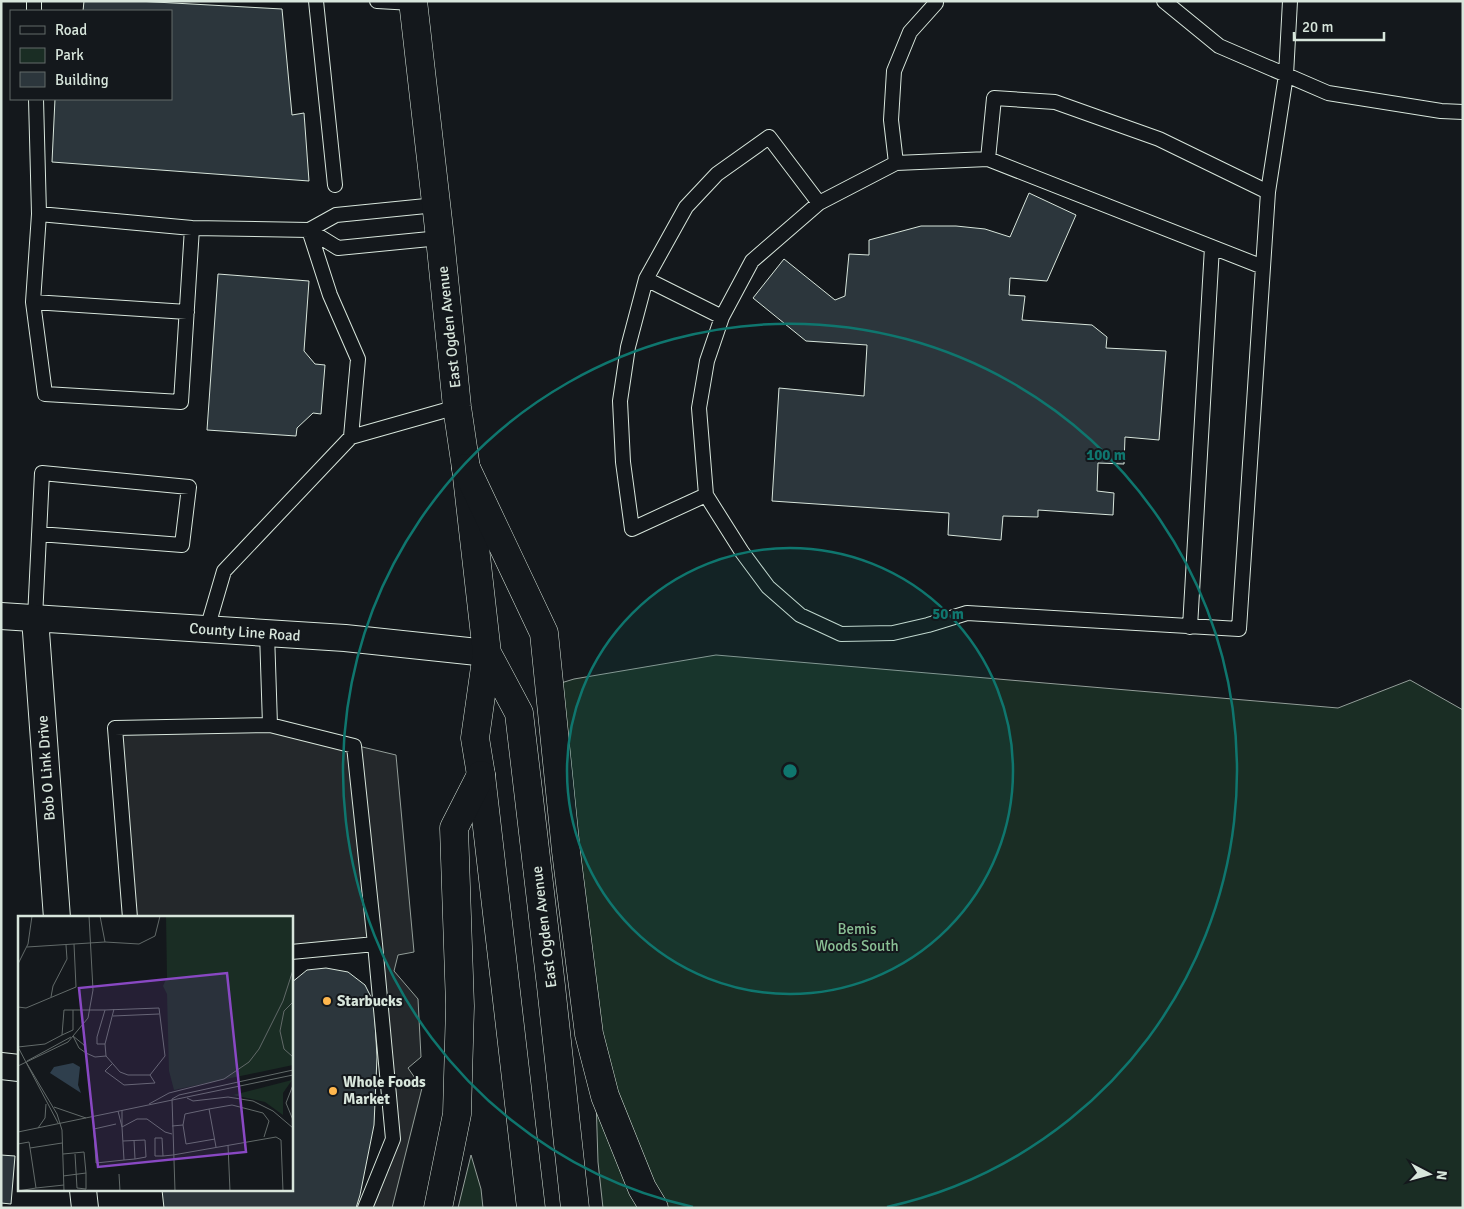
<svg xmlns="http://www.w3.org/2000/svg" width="1464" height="1209" font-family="Signika,sans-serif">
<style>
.green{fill:#1a2d24;stroke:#939e99}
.parking{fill:#24282b;stroke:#939e99}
.building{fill:#2c363c;stroke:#d8e6dc}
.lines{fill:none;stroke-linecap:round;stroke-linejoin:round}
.service-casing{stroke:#d8e6dc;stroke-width:16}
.minor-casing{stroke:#d8e6dc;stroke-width:28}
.primary-casing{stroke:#d8e6dc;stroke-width:29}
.motorway-casing{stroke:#d8e6dc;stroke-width:29}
.service{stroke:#14181c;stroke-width:14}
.minor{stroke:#14181c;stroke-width:26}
.primary{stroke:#14181c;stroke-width:28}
.motorway{stroke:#14181c;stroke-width:28}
.ring{fill:none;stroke:#0f766e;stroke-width:2.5}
.poi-dot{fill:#ffb74d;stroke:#14181c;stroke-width:2}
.labels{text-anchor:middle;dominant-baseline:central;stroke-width:4;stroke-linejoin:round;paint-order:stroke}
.street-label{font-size:15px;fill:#d8e6dc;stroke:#14181c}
.park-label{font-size:15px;fill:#8ac095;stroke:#14181c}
.poi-label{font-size:15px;font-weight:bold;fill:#d8e6dc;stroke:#14181c;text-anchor:start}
.inset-road{fill:none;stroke:#626a69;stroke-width:1}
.view{fill:#8948c3;fill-opacity:0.15;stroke:#8948c3;stroke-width:2.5}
.inset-edge{fill:none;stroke:#d8e6dc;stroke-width:2.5}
.centre{fill:#0f766e;stroke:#14181c;stroke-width:2.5}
.ring-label{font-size:15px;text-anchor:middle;font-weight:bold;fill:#0f766e;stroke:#14181c;stroke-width:4;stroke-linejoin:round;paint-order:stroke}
</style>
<rect width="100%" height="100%" fill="#14181c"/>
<path class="green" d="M716,655l622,53 72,-28 53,30v498h-860l-5,-46 -5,-159 -32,-320 13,-4z
M471,1155l10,34 2,19h-25z"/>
<path class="parking" d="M270,725l126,30 18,197 -16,3 -4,16 24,28 3,58 -13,11 14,20 -30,120h-27l28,-70 -18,-194 -84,8v-34h-161l-15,-190z"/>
<path class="building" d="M84,1h53l145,8 10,106 12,-2 5,68 -257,-19 3,-63h116v-88h-88z
M1029,193l47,22 -29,66 -37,-3 -1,17 16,1 -3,24 70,5 15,12 -1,11 60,3 -7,89 -34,-3 -1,27 -26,-1 -1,28 17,2 -1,22 -75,-5v7l-35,-1 -2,24 -53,-5 1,-22 -177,-12 7,-113 85,8 3,-51 -61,-4 -53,-43 31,-39 51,41 10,-4 4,-42 20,1v-15l52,-14h35l29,3 25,8z
M218,274l91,7 -5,70 11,13 10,1 -4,49 -8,-1 -16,15 -1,8 -89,-6z
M326,968l22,4 17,13 9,18 3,54 -3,68 -14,70 -4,13h-192l-2,-18h129v-207l16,-13z
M1,1155l14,1 -4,48 -10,-1z"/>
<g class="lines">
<g class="service-casing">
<path id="service" d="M34,1v10
M316,1l19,184
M377,1l36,2
M1164,1l55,45 109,47 113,18 22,1
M936,3l-26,29 -16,39 -3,49 5,43 -77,40 -67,58 -30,56 -15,44 -8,47 7,87 36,57 26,35 32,28 41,19 52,-1 35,-8 39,-12 272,16 29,-437 -109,-53 -104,-37 -61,-4 -6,61
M36,99l3,115
M896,163l92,-4 275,108
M1268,192l18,-117 4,-74
M436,205l-100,10 -27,15 29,18 102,-10
M192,228l-11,174 -136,-8 -12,-92 6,-88 153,14 117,2 21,65 28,64 -7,78 -127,134 -17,58
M646,279l76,38
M33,302l154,10
M351,437l106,-30
M706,495l-74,34 -9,-67 -3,-61 8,-54 18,-68 40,-72 31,-33 52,-37 50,66
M35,618l7,-145 147,14 -7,58 -143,-11
M1190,627l22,-380
M267,633l3,92 84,21 21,198 -84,8
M130,918l-15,-190 155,-3
M365,1208l28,-69 -18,-195"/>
</g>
<g class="minor-casing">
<path id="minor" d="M1,616l344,22 142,15
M35,618l22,300
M1,1066l18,2
M83,1190l2,18"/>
</g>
<g class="primary-casing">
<path id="primary" d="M413,1l27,237 17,169 9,61 21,185 -12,85 6,37 50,433
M487,653l32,60 32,273 24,222"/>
</g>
<g class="motorway-casing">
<path id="motorway" d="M466,468l78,165 22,218 23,183 16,62 37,92 12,20
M438,1208l19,-94 3,-108 -6,-178 27,-53"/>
</g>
<use href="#service" class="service"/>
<use href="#minor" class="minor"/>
<use href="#primary" class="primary"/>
<use href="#motorway" class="motorway"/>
</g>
<circle cx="790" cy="771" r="223" fill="#0f766e" fill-opacity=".12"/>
<g class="ring">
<circle cx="790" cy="771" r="223"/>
<path d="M693 1207A447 447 0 1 1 887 1207"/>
</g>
<g class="poi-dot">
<circle cx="327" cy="1001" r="5"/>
<circle cx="333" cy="1091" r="5"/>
</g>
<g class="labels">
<g class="street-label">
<text transform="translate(449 327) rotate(-96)">East Ogden Avenue</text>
<text transform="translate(245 632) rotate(4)">County Line Road</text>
<text transform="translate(46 768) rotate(-94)">Bob O Link Drive</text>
<text transform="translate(544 927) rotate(-97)">East Ogden Avenue</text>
</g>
<g class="park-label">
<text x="857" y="929">Bemis<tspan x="857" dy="17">Woods South</tspan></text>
</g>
<g class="poi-label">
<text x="337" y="1001">Starbucks</text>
<text x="343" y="1082">Whole Foods<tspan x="343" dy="17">Market</tspan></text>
</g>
</g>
<g transform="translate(18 916)">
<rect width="275" height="275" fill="#14181c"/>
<path d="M148,0h127v149l-119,25 -5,-19 -2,-77 -4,-8 4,-9zM274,164l-9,13v22l-18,-13 -32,-7z" fill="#1a2d24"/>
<path d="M55,147l7,4 -2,18 3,8 -31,-20 4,-6z" fill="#2f3f4d"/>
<path class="inset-road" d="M87,26l34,2 16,-8 5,-20M56,28l31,-2 -5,-26M0,48l10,-20 4,-28M33,81l2,-11 14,-27 -1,-14M275,86l-9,9 -4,20 4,18 9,8M0,91l8,1 50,-21 -2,-43 -47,3M95,100l46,-2M44,119l11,-5v-20M55,120l11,9 2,8 -7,-5zM0,131l27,-3 17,-9 2,-25h41M0,131l40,76M68,137l9,4 11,-1 14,16 8,3h22l15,-19 -6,-48 -54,2 -8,27v7h8M88,140l-1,-12 9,-35M9,145l44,-24M8,146l31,52 5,16 2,61M94,148l-7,7 19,14 31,-2 -5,-8M0,150l50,-24 20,-24 5,-28 -4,-74M275,169l-7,18 7,17M169,182l6,3 35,-4 25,4 20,10 20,17M154,183l3,92M154,183l7,-4 114,-25M131,188l20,-11 55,-14 25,-17 10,-13 24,-48 10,-31M36,191l32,11M191,193l23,-4 31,8 6,8 -5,16M100,195l4,16v-17M75,201l3,46 28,-3M165,209l3,19 29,-5M154,210l11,-1 2,-11 24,-5 7,38M20,212l7,-10 1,-14M76,213l22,-5M0,216l275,-57M116,224l1,19M105,225l22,-1 1,17 -11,2 -11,1 -2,-33 15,-8h10l18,13 7,2M44,227l-32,5 6,40 28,-3M0,228l11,-2 1,6M210,229l2,46M45,238l21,-2 2,21 -23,3M57,238l2,34 9,1v-16M145,240l-1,-18h-7v18h8l10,-1 103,-18 5,3 2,51M101,258l1,17M0,275l18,-3"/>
<path class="view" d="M209,57l19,179 -148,15 -19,-179z"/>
<rect width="275" height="275" class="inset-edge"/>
</g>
<circle cx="790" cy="771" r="8" class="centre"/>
<g class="ring-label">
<text x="1106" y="460">100 m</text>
<text x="948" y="619">50 m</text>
</g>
<rect width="1464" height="1209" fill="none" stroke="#d8e6dc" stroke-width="5"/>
<rect x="10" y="10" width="162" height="90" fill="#14181c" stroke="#626a69"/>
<rect x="20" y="26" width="25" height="8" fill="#14181c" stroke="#626a69"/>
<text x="55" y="35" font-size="15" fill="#d8e6dc">Road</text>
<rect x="20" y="48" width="25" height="15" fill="#1a2d24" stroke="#626a69"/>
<text x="55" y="60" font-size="15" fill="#d8e6dc">Park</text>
<rect x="20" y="72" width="25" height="15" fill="#2c363c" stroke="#626a69"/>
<text x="55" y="85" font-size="15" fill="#d8e6dc">Building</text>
<g transform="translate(1429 1174) rotate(96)" stroke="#14181c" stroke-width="4" paint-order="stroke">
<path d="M0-4L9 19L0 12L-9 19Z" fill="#d8e6dc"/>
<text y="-8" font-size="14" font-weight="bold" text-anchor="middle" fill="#d8e6dc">N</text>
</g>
<path d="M1294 32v8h90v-8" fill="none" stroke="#d8e6dc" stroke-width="2.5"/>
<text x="1302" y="32" font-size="15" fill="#d8e6dc" stroke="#14181c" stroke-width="4" paint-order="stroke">20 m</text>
</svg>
